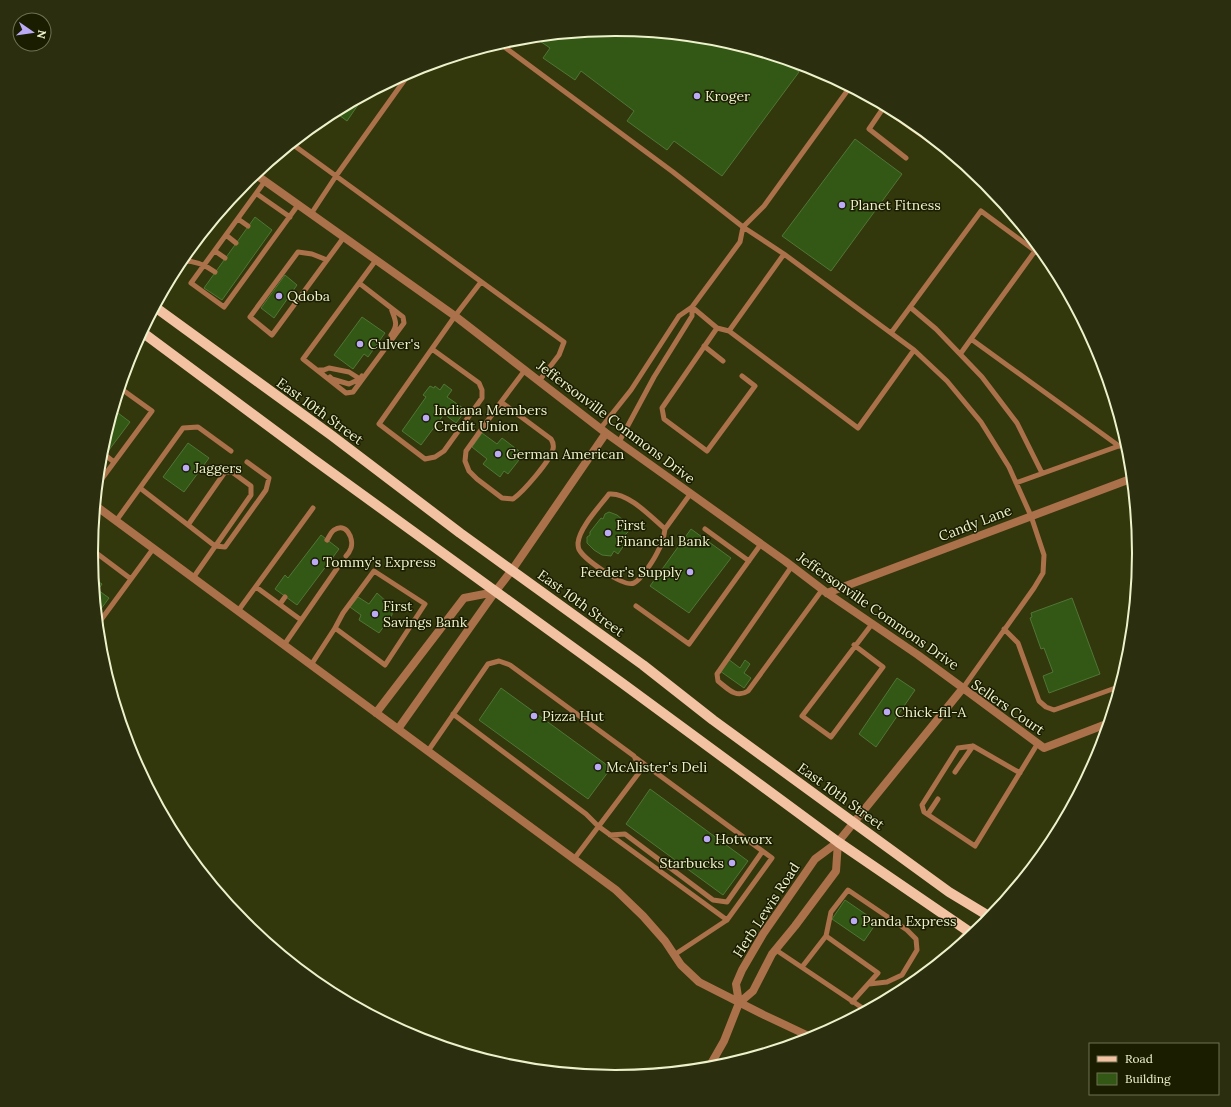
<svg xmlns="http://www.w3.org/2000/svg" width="1231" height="1107" font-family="Lora,serif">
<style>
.building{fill:#335714;stroke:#507635}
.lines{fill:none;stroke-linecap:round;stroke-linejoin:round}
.service{stroke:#ab714a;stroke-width:5}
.minor{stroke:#ab714a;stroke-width:8}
.primary{stroke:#f2c2a3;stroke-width:10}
.poi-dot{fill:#bbaaf6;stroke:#1b1d00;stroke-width:1.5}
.labels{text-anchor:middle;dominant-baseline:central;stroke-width:3;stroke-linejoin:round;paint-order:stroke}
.poi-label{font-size:14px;fill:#edf2cb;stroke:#1b1d00;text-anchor:start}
.street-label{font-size:14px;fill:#edf2cb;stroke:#1b1d00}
.rim{fill:none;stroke:#edf2cb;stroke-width:2}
</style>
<rect width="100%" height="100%" fill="#33370c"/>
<path class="building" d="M616,29l102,10 61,18 20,15 -77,104 -48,-35 -7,9 -40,-29 7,-10 -53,-40 -6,9 -32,-22 7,-10 -16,-11z
M364,96l-17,25 -12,-9z
M855,139l47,35 -71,97 -49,-35z
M255,217l17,13 -50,70 -18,-12z
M285,275l12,10 -23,33 -13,-10z
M362,317l23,16 -17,24 -4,-3 -11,15 -19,-14z
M444,384l8,6 -5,7 19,13 -10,13 -12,-9 -23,31 -19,-14 24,-34 -3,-2 7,-9 4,2 1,-2 5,4z
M114,410l16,12 -30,40 1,-11z
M482,433l15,11 5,-6 17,13 -5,5 5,4 -11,14 -4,-3 -4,6 -17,-13 4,-5 -15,-12z
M188,443l21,15 -25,34 -21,-15z
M609,512l8,3 6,5 5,8v4l-3,3 4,3 -11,16 -4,-3 -3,5 -9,-1 -8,-5 -7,-7v-6l3,-2v-3l11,-14 2,1 2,-5z
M691,529l40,29 -42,55 -39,-27z
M321,535l18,14 -42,56 -22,-16 10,-14 3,3z
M93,578l9,6 -4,6 11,8 -11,15z
M377,593l12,11 4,-1 3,7 -4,2v3l-13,18 -20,-13 2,-5 -11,-8 8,-10 11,7z
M1072,598l28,76 -51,19 -6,-17 10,-4 -9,-24 -3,1 -11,-31 2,-1 -1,-4z
M728,659l12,9 5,-8 5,4 -6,9 7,5 -7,10 -24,-17z
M897,678l18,12 -39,57 -17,-13z
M501,688l110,80 -23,31 -109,-79z
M650,789l98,72 -25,34 -97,-71z
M845,900l32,22 -13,19 -32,-22z"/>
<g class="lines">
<path class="service" d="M499,43l174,129 70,55 -3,15 -48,65 -13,9 -48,74 -31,39
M879,102l5,5 -15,22 37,29
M292,144l272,198 -5,13 -20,26
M265,181l-74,102 33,24 74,-102
M257,194l33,23
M311,214l25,-38 75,-105
M238,219l10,7
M226,235l10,8
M215,251l10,7
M1035,251l-64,88 148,107
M784,254l-55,77 129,97 56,-78 -130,-96 -41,-27 21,-21 86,-119
M327,260l-15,-6 -14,-2 -48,65 22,18 72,-98
M180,261c13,-1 25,4 35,11
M359,283l44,34 1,6 -51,69 -7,1 -43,-34 73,-99
M692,307l25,21 -55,80 2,11 43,32 48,-65 -13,-10
M910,307l26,22 46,48 35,46 25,50
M717,328l12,3
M891,333l90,-122 72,53
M391,335c8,-11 4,-15 0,-27
M704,346l19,15
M432,349l47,34 3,7v8l-38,53 -9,6 -10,2 -46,-35 76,-108 26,-34
M914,350l33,31 34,41 28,45 22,49 13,39 -1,18 -9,15 -71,100
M961,353l10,-14
M319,370h5l5,-2 20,4 11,7 2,-3
M330,377l2,2 17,5 11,-5
M501,402l-35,49 -1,10 4,10 8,8 25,19 11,1c10,-7 38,-39 40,-50 1,-4 0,-7 -2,-10l-50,-37 24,-32
M619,442l35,-65 38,-61v-9
M105,455l9,7
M1016,483l111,-40
M98,484l54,-73 -32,-23
M140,488l48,37
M116,521l67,-93 15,-1 33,24
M665,529c-1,7 -2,14 -6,20 -4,9 -17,30 -25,34 -10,5 -48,-23 -54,-32 -2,-2 -2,-5 -2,-8 1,-15 22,-37 31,-49 19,-2 42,23 56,35l26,-36
M705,529l44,32
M327,540c2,-3 4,-8 7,-10 12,-8 20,8 17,18 -1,3 -3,6 -5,8
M91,549l40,30
M792,566l-75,108 1,7c9,7 18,18 30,10l74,-101
M193,578l58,-83v-9l-19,-14h-7l-37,53 27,21 10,1 41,-57 3,-12 -22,-16
M256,587l45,33
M280,604l5,-7
M636,606l53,38 72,-100
M238,611l75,-103
M98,624l55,-75
M1004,629l14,14 21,58 7,6 8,3 67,-24
M284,645l54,-78
M854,645l29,22 -52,70 -29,-21 70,-92
M311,665l24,-37 50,37 40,-61 -51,-33 -31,42 -8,15
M453,714l133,100 12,12 129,94
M428,751l60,-87 11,-3 11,4 124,91 7,14 -67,89
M636,758l136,100 -45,62 -53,35
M955,772l18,-26
M1020,773l-47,-27 -15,2 -36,57 2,7 51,34 63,-103
M928,814l10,-15
M610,835l15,-1 88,66 14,2 35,-50
M826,936l5,-24 17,-22 59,40 9,9 1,11 -15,25 -15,7 -18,2
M776,950l91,61
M949,955l18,-24
M802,967l24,-31 52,37 -26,29"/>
<path class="minor" d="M884,107l63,44
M255,174l200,142 151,117 179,128 42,32 91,62 45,33
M96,506l520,384 27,26 22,25 16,24 18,17 65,33 51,24
M827,593l306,-115
M376,713l88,-115 31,-6
M398,729l97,-137 17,-22 94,-137
M739,1003l-3,-19 6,-14 21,-36 52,-75 23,-17 125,-154 81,60 65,-25
M708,1069l16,-28 15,-38 14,-12 19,-37 23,-28 41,-55 2,-29"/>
<path class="primary" d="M155,307l176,128 129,98 183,132 70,55 148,108 88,64 43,26
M142,332l171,127 309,224 216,159 136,93"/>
</g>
<g class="poi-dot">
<circle cx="697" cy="96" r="4"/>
<circle cx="842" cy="205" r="4"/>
<circle cx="279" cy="296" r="4"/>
<circle cx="360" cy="344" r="4"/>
<circle cx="426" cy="418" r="4"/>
<circle cx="498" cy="454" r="4"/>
<circle cx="186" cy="468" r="4"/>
<circle cx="608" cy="533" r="4"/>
<circle cx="315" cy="562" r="4"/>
<circle cx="690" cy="572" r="4"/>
<circle cx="375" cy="614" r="4"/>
<circle cx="887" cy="712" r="4"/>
<circle cx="534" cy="716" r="4"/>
<circle cx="598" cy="767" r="4"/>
<circle cx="707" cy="839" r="4"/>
<circle cx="732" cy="863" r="4"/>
<circle cx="854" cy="921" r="4"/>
</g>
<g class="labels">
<g class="poi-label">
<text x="705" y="96">Kroger</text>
<text x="850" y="205">Planet Fitness</text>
<text x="287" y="296">Qdoba</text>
<text x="368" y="344">Culver's</text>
<text x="434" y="410">Indiana Members<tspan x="434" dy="16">Credit Union</tspan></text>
<text x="506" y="454">German American</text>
<text x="194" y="468">Jaggers</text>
<text x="616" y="525">First<tspan x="616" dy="16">Financial Bank</tspan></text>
<text x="323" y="562">Tommy's Express</text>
<text x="682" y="572" text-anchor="end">Feeder's Supply</text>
<text x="383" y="606">First<tspan x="383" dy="16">Savings Bank</tspan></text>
<text x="895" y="712">Chick-fil-A</text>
<text x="542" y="716">Pizza Hut</text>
<text x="606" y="767">McAlister's Deli</text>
<text x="715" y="839">Hotworx</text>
<text x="724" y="863" text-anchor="end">Starbucks</text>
<text x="862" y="921">Panda Express</text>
</g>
<g class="street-label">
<text transform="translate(320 411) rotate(36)">East 10th Street</text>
<text transform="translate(616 422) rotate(37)">Jeffersonville Commons Drive</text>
<text transform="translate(975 523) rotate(-21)">Candy Lane</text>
<text transform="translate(581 603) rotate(36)">East 10th Street</text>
<text transform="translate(878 611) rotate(35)">Jeffersonville Commons Drive</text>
<text transform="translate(1008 707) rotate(35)">Sellers Court</text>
<text transform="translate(841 796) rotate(36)">East 10th Street</text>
<text transform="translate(766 910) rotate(-57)">Herb Lewis Road</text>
</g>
</g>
<path d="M0 0H1231V1107H0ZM98 553a517 517 0 1 1 1034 0a517 517 0 1 1-1034 0Z" fill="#2c2e10" fill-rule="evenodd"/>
<path class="rim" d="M98 553a517 517 0 1 1 1034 0a517 517 0 1 1-1034 0Z"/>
<rect x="1089" y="1043" width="130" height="52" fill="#1b1d00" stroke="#6f7251"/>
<rect x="1097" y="1056" width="20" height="6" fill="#f2c2a3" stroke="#6f7251"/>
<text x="1125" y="1063" font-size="12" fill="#edf2cb">Road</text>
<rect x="1097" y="1073" width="20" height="12" fill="#335714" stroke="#6f7251"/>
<text x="1125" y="1083" font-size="12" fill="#edf2cb">Building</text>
<g transform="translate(32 32) rotate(103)"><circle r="19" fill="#1b1d00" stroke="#6f7251"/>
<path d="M0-3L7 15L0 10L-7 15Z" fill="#bbaaf6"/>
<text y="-6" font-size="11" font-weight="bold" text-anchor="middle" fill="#edf2cb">N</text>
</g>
</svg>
